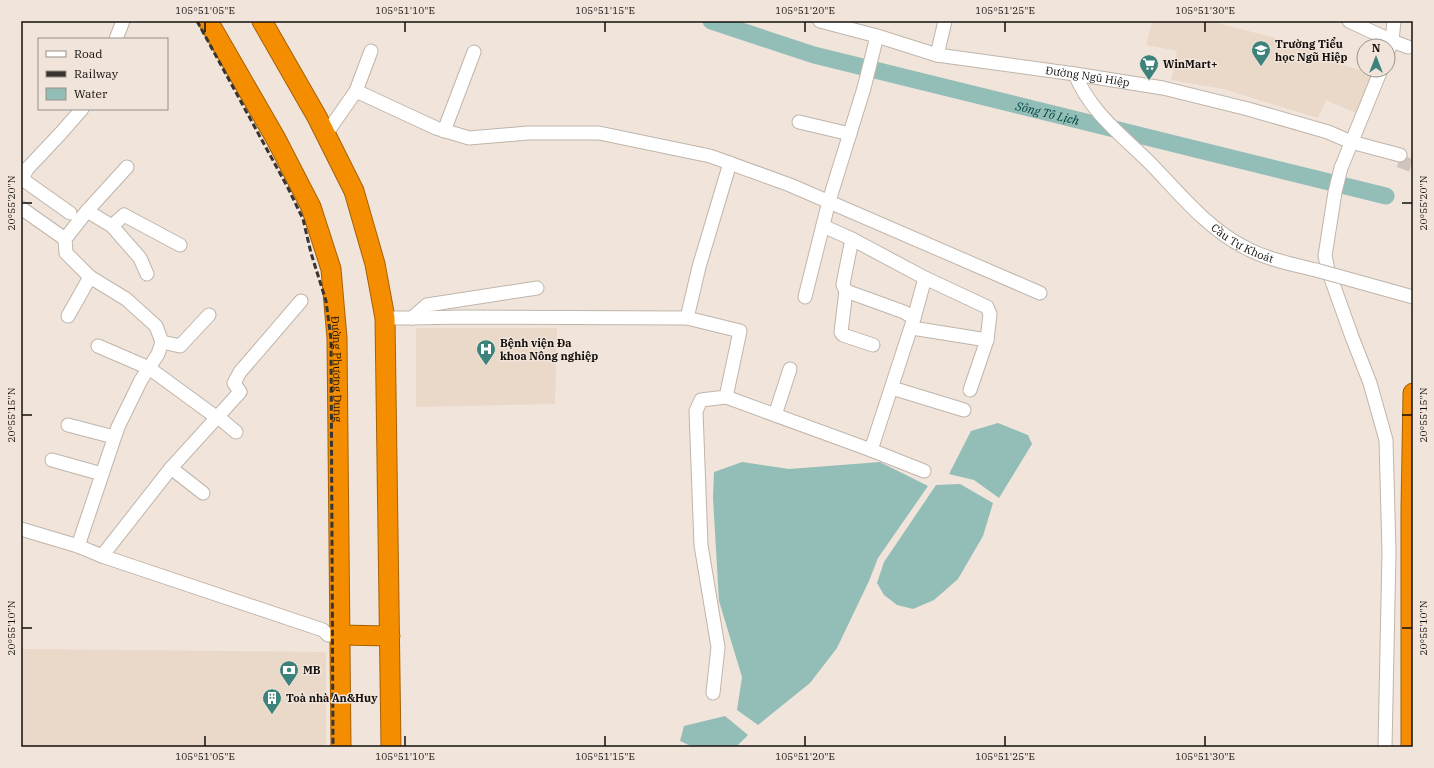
<svg xmlns="http://www.w3.org/2000/svg" width="1434" height="768" font-family="'IBM Plex Serif',serif">
<style>
.built{fill:#ead8c9}
.water{fill:#93bdb7}
.lines{fill:none;stroke-linecap:round;stroke-linejoin:round}
.river{stroke:#93bdb7;stroke-width:17}
.minor-tunnel{stroke:#d0c5bc;stroke-width:13;stroke-dasharray:13 6;stroke-linecap:butt}
.minor-casing{stroke:#c0b5ab;stroke-width:15}
.highway-casing{stroke:#a66104;stroke-width:21}
.minor{stroke:#fff;stroke-width:13}
.highway{stroke:#f58d00;stroke-width:19}
.rail{stroke:#393430;stroke-width:3;stroke-dasharray:6 3;stroke-linecap:butt}
.minor-bridge-casing{stroke:#c0b5ab;stroke-width:15;stroke-linecap:butt}
.minor-bridge{stroke:#fff;stroke-width:13}
.ticks{fill:none;stroke:#130f0c;stroke-width:1.5}
.labels{text-anchor:middle;dominant-baseline:central;stroke-width:3;stroke-linejoin:round;paint-order:stroke}
.poi-label{font-size:11px;font-weight:bold;fill:#130f0c;stroke:#f1e5db;text-anchor:start}
.street-label{font-size:11px;fill:#130f0c;stroke:#f1e5db}
.water-label{font-size:12px;font-style:italic;fill:#01443e;stroke:#f1e5db}
.neatline{fill:none;stroke:#130f0c;stroke-width:1.5}
.ticks-label{font-size:10px;text-anchor:middle;fill:#130f0c}
</style>
<rect width="100%" height="100%" fill="#f1e5db"/>
<path class="built" d="M1152,21h62v1l115,30 -2,9 45,12 -14,41 -32,-14 -8,18 -95,-29 -52,-9 6,-29 -31,-6z
M416,328h141l-2,76 -139,3z
M21,649l305,3v95h-305z"/>
<path class="water" d="M998,423l30,12 4,9 -33,54 -25,-18 -25,-6 22,-43z
M742,462l47,7 91,-7 48,24 -50,72 -9,23 -32,67 -27,35 -52,42 -21,-15 5,-33 -23,-76 -6,-103 1,-26z
M960,484l33,19 -10,33 -25,43 -24,21 -21,9 -16,-4 -13,-10 -7,-12 7,-21 52,-77z
M725,716l23,19 -12,12h-43l-13,-6 4,-15z"/>
<g class="lines">
<path class="river" id="s1" d="M711,21l103,34 572,141"/>
<path class="minor-tunnel" d="M1399,161l14,5"/>
<g class="minor-casing">
<g id="minor">
<path id="s2" d="M820,21l57,15 60,19 138,19 88,14 85,21 80,23 23,10 49,13"/>
<path d="M1349,21l43,20 16,6"/>
<path d="M116,39l7,-18"/>
<path d="M1388,52l4,-11 2,-20"/>
<path d="M937,55l8,-34"/>
<path d="M1381,70l-40,98 -6,24 -10,64 3,14 24,67 18,46 16,57 3,112 -4,195"/>
<path id="s3" d="M1075,74c15,38 48,62 76,90 28,29 56,64 93,83 22,12 47,17 72,23"/>
<path d="M356,91l80,37 33,10 59,-5h71l111,23 80,29 250,108"/>
<path d="M799,122l51,12"/>
<path d="M444,131l30,-79"/>
<path d="M326,134l30,-43 15,-40"/>
<path d="M22,179l48,34"/>
<path d="M21,181l6,-12 33,-35 22,-25"/>
<path d="M21,208l44,31 1,14 24,24 36,22 30,27 6,16 18,4 29,-31"/>
<path d="M87,211l40,-44"/>
<path d="M112,226l12,-11 56,30"/>
<path d="M823,226l29,13 73,39 -11,40"/>
<path d="M65,239l22,-28 25,15 28,32 7,16"/>
<path d="M852,239l-8,40 -1,6 3,6 58,21 10,6 -43,132"/>
<path d="M925,278l62,29 3,7 -3,26"/>
<path d="M846,291l-5,41 2,3 30,10"/>
<path d="M805,297l24,-96 35,-113 13,-52"/>
<path d="M68,316l22,-39"/>
<path d="M385,318h27l52,-1 223,1 53,13 -14,66 -25,3 -5,11 5,134 17,102 -5,46"/>
<path d="M412,318l15,-13 110,-17"/>
<path d="M687,318l12,-51 31,-104"/>
<path d="M912,328l75,12 -17,50"/>
<path d="M98,346l51,22 67,49"/>
<path d="M892,388l72,22"/>
<path d="M726,397l145,53 53,21"/>
<path d="M775,415l15,-46"/>
<path d="M217,416l19,16"/>
<path d="M68,425l46,12"/>
<path d="M52,460l50,14"/>
<path d="M171,468l32,25"/>
<path d="M21,529l57,17 24,10 221,74 5,5h12"/>
<path d="M78,546l40,-119 23,-47 17,-26 4,-12"/>
<path d="M102,556l69,-88 69,-76 -6,-9 6,-11 61,-71"/>
</g>
</g>
<g class="highway-casing">
<g id="highway">
<path id="s4" d="M208,21l68,118 35,68 20,62 6,69 4,409"/>
<path d="M262,21l55,96 37,74 21,73 10,54 6,429"/>
<path d="M340,635l50,1"/>
<path d="M1411,747v-238l2,-116"/>
</g>
</g>
<use href="#minor" class="minor"/>
<use href="#highway" class="highway"/>
<path class="rail" d="M197,21l91,167 15,31 8,34 15,48 5,38 2,408"/>
<g class="minor-bridge-casing">
<path id="minor-bridge" d="M1316,270l97,27"/>
</g>
<use href="#minor-bridge" class="minor-bridge"/>
</g>
<path class="ticks" d="M205,22v10M405,22v10M605,22v10M805,22v10M1005,22v10M1205,22v10M22,203h10M1402,203h10M22,415h10M1402,415h10M22,628h10M1402,628h10M205,736v10M405,736v10M605,736v10M805,736v10M1005,736v10M1205,736v10"/>
<defs>
<g id="school-pin" transform="scale(1)"><path d="M0 17L-7.5 6A9.5 9.5 0 1 1 7.5 6Z" fill="#3d837b" stroke="#f1e5db"/><path d="M0-5L7-2L0 1L-7-2ZM-4 1L0 2.5L4 1V4Q0 6-4 4Z" fill="#fff"/></g>
<g id="supermarket-pin" transform="scale(1)"><path d="M0 17L-7.5 6A9.5 9.5 0 1 1 7.5 6Z" fill="#3d837b" stroke="#f1e5db"/><path d="M-6-5.5h2.5l.6 2H6L4.5 2H-2.5L-4.4-4H-6ZM-1.5 3.2a1.3 1.3 0 1 0 .1 0ZM3 3.2a1.3 1.3 0 1 0 .1 0Z" fill="#fff"/></g>
<g id="hospital-pin" transform="scale(1)"><path d="M0 17L-7.5 6A9.5 9.5 0 1 1 7.5 6Z" fill="#3d837b" stroke="#f1e5db"/><path d="M-5-5h3v3.5h4V-5h3V5h-3V1.5h-4V5h-3Z" fill="#fff"/></g>
<g id="bank-pin" transform="scale(1)"><path d="M0 17L-7.5 6A9.5 9.5 0 1 1 7.5 6Z" fill="#3d837b" stroke="#f1e5db"/><path d="M-6-4H6V4H-6ZM0-2.3a2.3 2.3 0 1 0 0 4.6a2.3 2.3 0 1 0 0-4.6Z" fill="#fff"/></g>
<g id="building-pin" transform="scale(1)"><path d="M0 17L-7.5 6A9.5 9.5 0 1 1 7.5 6Z" fill="#3d837b" stroke="#f1e5db"/><path d="M-4-6H4V6H1V3H-1V6H-4ZM-2.5-4.3h1.7v1.8h-1.7ZM.8-4.3h1.7v1.8H.8ZM-2.5-1h1.7V.8h-1.7ZM.8-1h1.7V.8H.8Z" fill="#fff"/></g>
</defs>
<g fill-rule="evenodd">
<use href="#school-pin" x="1261" y="50"/>
<use href="#supermarket-pin" x="1149" y="64"/>
<use href="#hospital-pin" x="486" y="349"/>
<use href="#bank-pin" x="289" y="670"/>
<use href="#building-pin" x="272" y="698"/>
</g>
<g class="labels">
<g class="poi-label">
<text x="1275" y="44">Trường Tiểu<tspan x="1275" dy="13">học Ngũ Hiệp</tspan></text>
<text x="1163" y="64">WinMart+</text>
<text x="500" y="343">Bệnh viện Đa<tspan x="500" dy="13">khoa Nông nghiệp</tspan></text>
<text x="303" y="670">MB</text>
<text x="286" y="698">Toà nhà An&amp;Huy</text>
</g>
<g class="street-label">
<text stroke="none"><textPath href="#s2" startOffset="274">Đường Ngũ Hiệp</textPath></text>
<text stroke="none"><textPath href="#s3" startOffset="241">Cầu Tự Khoát</textPath></text>
<text stroke="none"><textPath href="#s4" startOffset="378">Đường Phương Dung</textPath></text>
</g>
<g class="water-label">
<text stroke="none"><textPath href="#s1" startOffset="349">Sông Tô Lịch</textPath></text>
</g>
</g>
<rect width="1434" height="768" fill="none" stroke="#f1e5db" stroke-width="44"/>
<rect x="38" y="38" width="130" height="72" fill="#f1e5db" stroke="#988f88"/>
<rect x="46" y="51" width="20" height="6" fill="#ffffff" stroke="#988f88"/>
<text x="74" y="58" font-size="12" fill="#130f0c">Road</text>
<rect x="46" y="71" width="20" height="6" fill="#393430" stroke="#988f88"/>
<text x="74" y="78" font-size="12" fill="#130f0c">Railway</text>
<rect x="46" y="88" width="20" height="12" fill="#93bdb7" stroke="#988f88"/>
<text x="74" y="98" font-size="12" fill="#130f0c">Water</text>
<g transform="translate(1376 58)"><circle r="19" fill="#f1e5db" stroke="#988f88"/>
<path d="M0-3L7 15L0 10L-7 15Z" fill="#3d837b"/>
<text y="-6" font-size="11" font-weight="bold" text-anchor="middle" fill="#130f0c">N</text>
</g>
<rect x="22" y="22" width="1390" height="724" class="neatline"/>
<g class="ticks-label">
<text x="205" y="14">105°51'05"E</text>
<text x="405" y="14">105°51'10"E</text>
<text x="605" y="14">105°51'15"E</text>
<text x="805" y="14">105°51'20"E</text>
<text x="1005" y="14">105°51'25"E</text>
<text x="1205" y="14">105°51'30"E</text>
<text transform="translate(11 203) rotate(-90)" y="4">20°55'20"N</text>
<text transform="translate(1423 203) rotate(-90)" y="4">20°55'20"N</text>
<text transform="translate(11 415) rotate(-90)" y="4">20°55'15"N</text>
<text transform="translate(1423 415) rotate(-90)" y="4">20°55'15"N</text>
<text transform="translate(11 628) rotate(-90)" y="4">20°55'10"N</text>
<text transform="translate(1423 628) rotate(-90)" y="4">20°55'10"N</text>
<text x="205" y="760">105°51'05"E</text>
<text x="405" y="760">105°51'10"E</text>
<text x="605" y="760">105°51'15"E</text>
<text x="805" y="760">105°51'20"E</text>
<text x="1005" y="760">105°51'25"E</text>
<text x="1205" y="760">105°51'30"E</text>
</g>
</svg>
